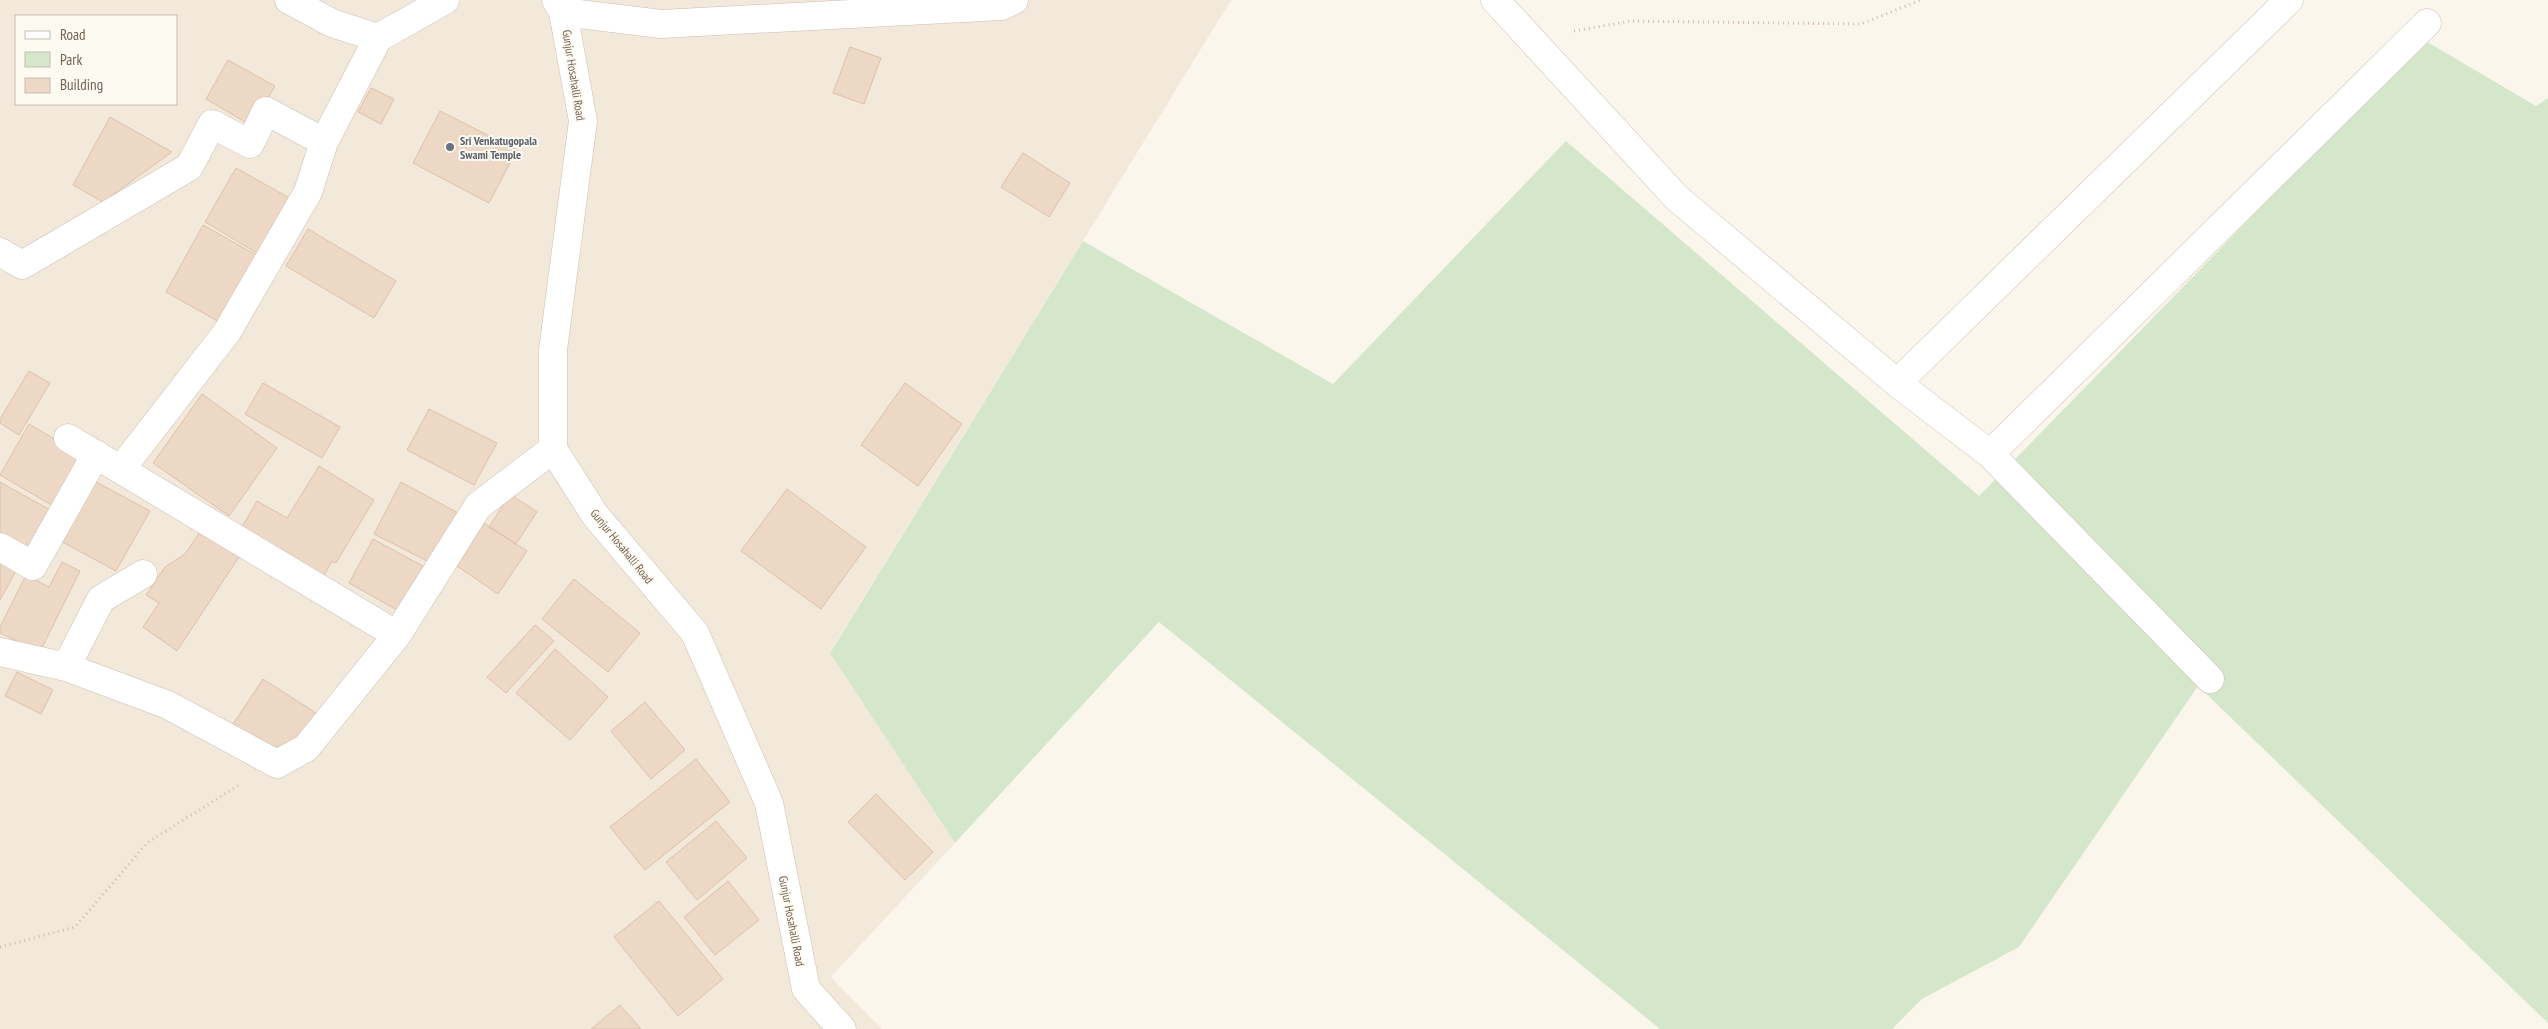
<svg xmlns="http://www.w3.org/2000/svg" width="2548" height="1029" font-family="'PT Sans Narrow',sans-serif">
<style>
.residential{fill:#f2e9db;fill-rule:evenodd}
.green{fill:#d5e7cb}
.building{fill:#edd8c6;stroke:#dec0a8}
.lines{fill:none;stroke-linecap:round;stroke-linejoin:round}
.minor-casing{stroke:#ccbfb2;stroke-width:29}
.path{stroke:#d3bca9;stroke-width:3;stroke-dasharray:1 4;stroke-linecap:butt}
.minor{stroke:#fff;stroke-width:28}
.worship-dot{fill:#6b7280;stroke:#fdfaf2;stroke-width:2}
.labels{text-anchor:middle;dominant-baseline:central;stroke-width:4;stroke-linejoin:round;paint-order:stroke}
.street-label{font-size:12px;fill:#746051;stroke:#fdfaf2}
.worship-label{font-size:12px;font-weight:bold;fill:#5b616d;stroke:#fdfaf2;text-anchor:start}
</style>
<rect width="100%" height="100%" fill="#fbf6ec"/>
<path class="residential" d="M0,0h1231l-401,652 125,191 -124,134 51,52h-882zM16,16h160v88h-160z"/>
<path class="green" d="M2424,40l112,66 12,-8v925l-350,-337 -179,261 -97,52 -30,30h-232l-501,-407 -204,221 -125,-190 253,-412 250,143 233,-243 413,355z"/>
<path class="building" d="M850,47l31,11 -17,46 -31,-11z
M228,60l47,26 -23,40 -46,-27z
M371,88l23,11 -13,25 -23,-12z
M440,111l77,39 -28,53 -76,-40z
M110,117l62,35 -69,50 -30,-17z
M1023,153l47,30 -21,34 -48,-30z
M236,168l57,32 -31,56 -57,-34z
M203,225l55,31 -37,67 -55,-31z
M308,229l88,52 -22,37 -88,-52z
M29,371l21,12 -31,52 -19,-12v-4z
M263,383l77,44 -18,31 -77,-44z
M905,383l57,41 -44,62 -57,-41z
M202,394l75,54 -48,68 -76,-53z
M429,409l68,34 -23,42 -67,-35z
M29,424l54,32 -30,50 -53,-31z
M319,466l55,34 -38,63 -4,-2 -8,15 -82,-49 15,-26 30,17z
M89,478l61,33 -34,60 -61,-33z
M0,482l52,29 -22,41 -30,-17z
M401,482l59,32 -27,50 -59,-30z
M787,489l79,58 -45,62 -80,-58z
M510,494l27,18 -21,32 -27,-17z
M484,523l43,28 -29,43 -41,-28z
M200,532l39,25 -62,94 -34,-24 16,-24 -13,-8 19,-28 20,-13z
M373,539l57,31 -26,44 -55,-31z
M0,558l18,9 -18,33z
M62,562l18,9 -40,81 -40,-19v-6l26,-52 23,12z
M574,579l66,54 -32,39 -66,-53z
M535,625l19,16 -48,52 -19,-16z
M555,649l53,48 -38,43 -54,-47z
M17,672l36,18 -12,24 -36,-18z
M263,679l53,34 -30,45 -53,-34z
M645,702l40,48 -34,29 -40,-48z
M696,759l34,43 -85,68 -35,-43z
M876,794l57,58 -28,28 -57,-58z
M716,821l31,37 -50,42 -31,-38z
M728,881l31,39 -44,35 -31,-38z
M659,901l64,78 -45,37 -64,-79z
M620,1005l21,24h-50z"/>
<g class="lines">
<g class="minor-casing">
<path id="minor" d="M289,0l43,23 46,15 67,-38
M556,0l7,12 20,109 -30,229v99l42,66 100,118 74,170 37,186 36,40
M1495,0l182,198 220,185 93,71 220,225
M563,12l98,12 341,-18 12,-6
M0,252l22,13 167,-98 23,-43 38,20 16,-33 58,31
M1897,383l392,-383
M68,438l329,197
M1990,454l437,-431
M121,469l106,-137 81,-140 16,-50 54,-104
M0,547l33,19 63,-112
M0,652l66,15 102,38 109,59 29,-16 91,-113 81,-129 75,-57
M66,667l35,-68 42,-25"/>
</g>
<path class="path" d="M1574,31l57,-10 230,3 60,-24
M0,947l75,-20 72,-84 92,-58"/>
<use href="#minor" class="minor"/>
</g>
<circle class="worship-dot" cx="450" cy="147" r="5"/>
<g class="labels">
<g class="street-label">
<text transform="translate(574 75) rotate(81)">Gunjur Hosahalli Road</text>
<text transform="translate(622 546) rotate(51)">Gunjur Hosahalli Road</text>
<text transform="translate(792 921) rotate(79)">Gunjur Hosahalli Road</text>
</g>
<g class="worship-label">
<text x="460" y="140">Sri Venkatugopala<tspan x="460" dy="14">Swami Temple</tspan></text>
</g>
</g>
<rect x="15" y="15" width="162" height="90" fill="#fdfaf2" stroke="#c6bcb2"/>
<rect x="25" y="31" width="25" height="8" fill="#ffffff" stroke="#c6bcb2"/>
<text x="60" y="40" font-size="15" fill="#746051">Road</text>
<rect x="25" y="52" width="25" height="15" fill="#d5e7cb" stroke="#c6bcb2"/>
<text x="60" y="65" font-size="15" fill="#746051">Park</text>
<rect x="25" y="78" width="25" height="15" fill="#edd8c6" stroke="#c6bcb2"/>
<text x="60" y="90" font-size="15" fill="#746051">Building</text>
</svg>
